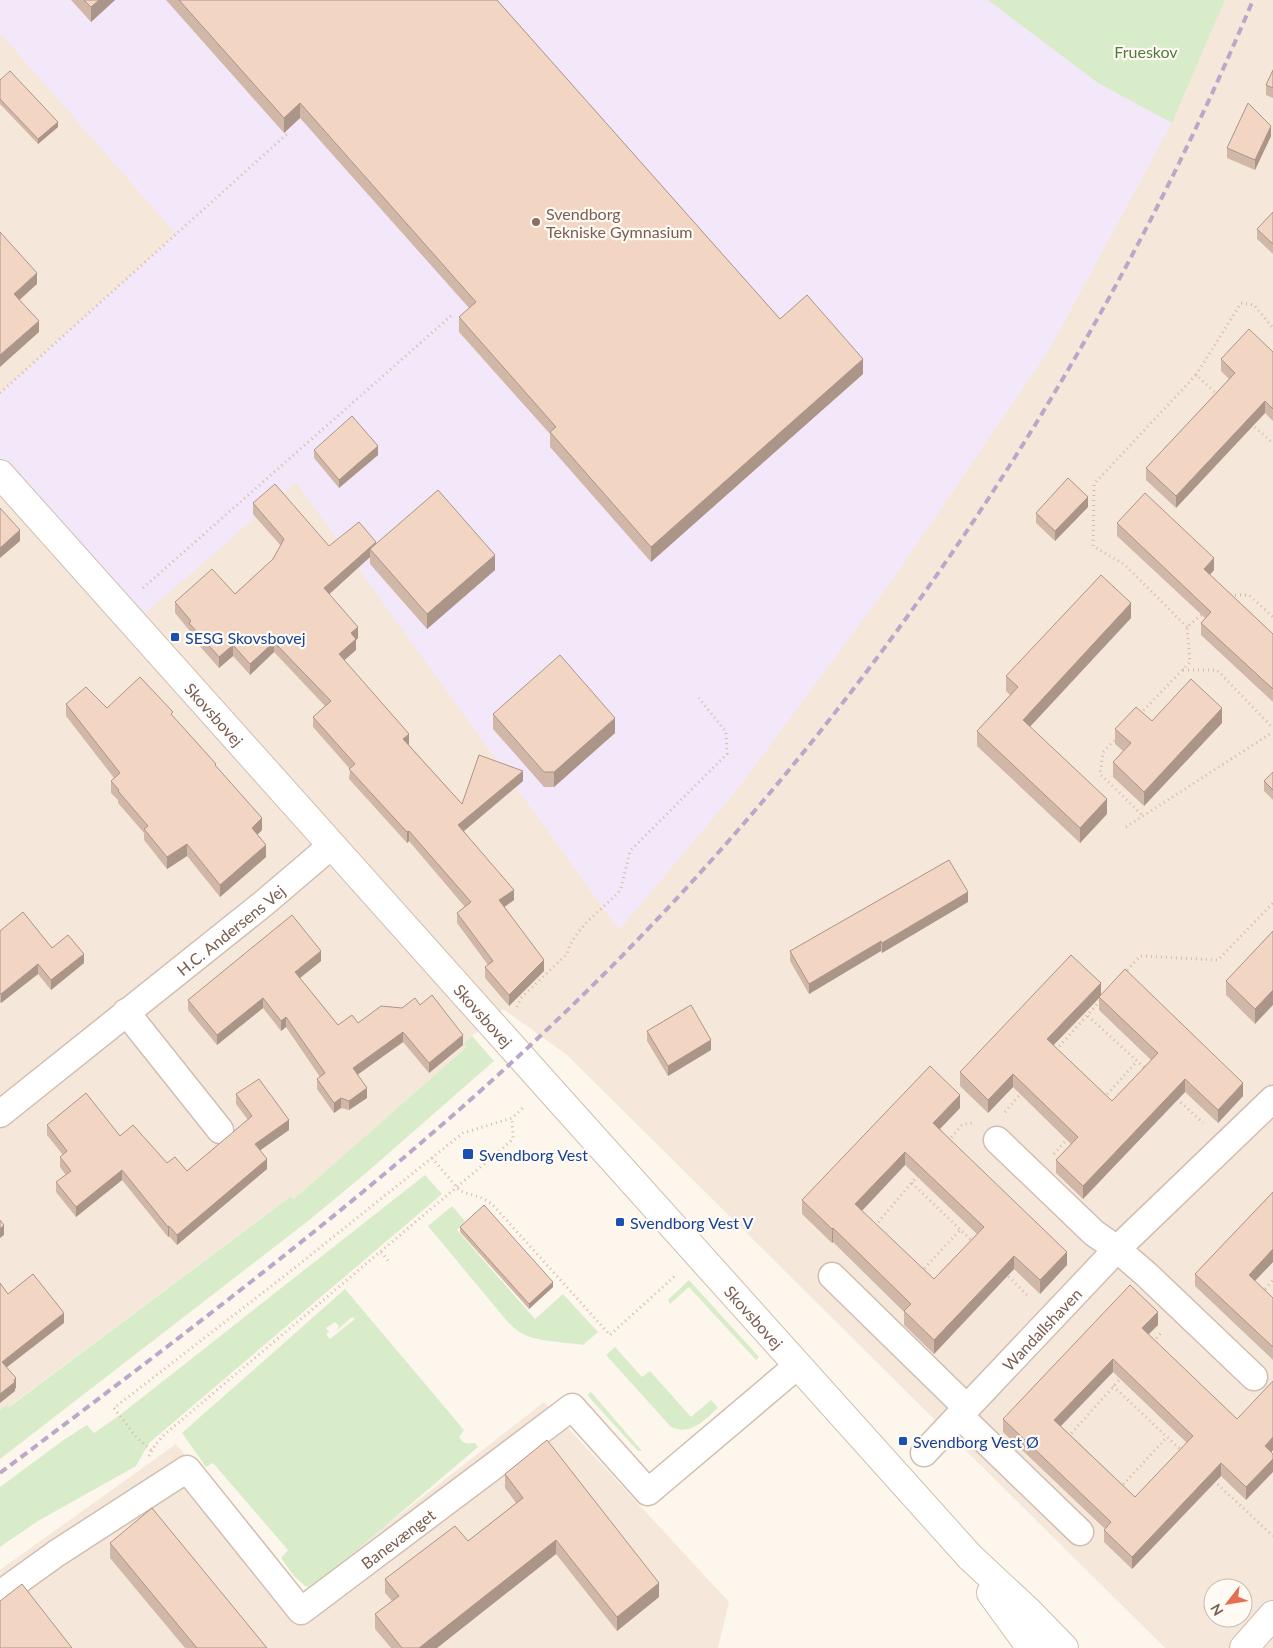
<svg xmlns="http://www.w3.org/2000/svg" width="1273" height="1648" font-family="Lato,sans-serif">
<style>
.residential{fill:#f5e8da;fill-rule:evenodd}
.education{fill:#f3e8fa}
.green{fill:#d8ecc9;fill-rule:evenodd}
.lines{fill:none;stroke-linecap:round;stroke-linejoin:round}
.minor-casing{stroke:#d1beb0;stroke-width:29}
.tertiary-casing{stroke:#d1beb0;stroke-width:30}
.path{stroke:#d9b8a5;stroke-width:3;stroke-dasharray:1 4;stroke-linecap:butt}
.minor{stroke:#fff;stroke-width:26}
.tertiary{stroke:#fff;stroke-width:28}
.rail{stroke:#b9a8c9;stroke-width:4;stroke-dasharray:8 5;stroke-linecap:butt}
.wall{fill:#d1b7a8;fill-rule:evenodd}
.shaded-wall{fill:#aa9588}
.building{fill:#f3d5c3;stroke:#aa9588;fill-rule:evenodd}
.education-dot{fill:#8d6e63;stroke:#fffaf3;stroke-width:2}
.transit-dot{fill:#1a4fb4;stroke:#fffaf3;stroke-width:2}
.labels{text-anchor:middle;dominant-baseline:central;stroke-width:4.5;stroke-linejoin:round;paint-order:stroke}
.park-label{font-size:16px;fill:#537a41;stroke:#fffaf3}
.education-label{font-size:16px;fill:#785e54;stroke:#fffaf3;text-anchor:start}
.transit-label{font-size:16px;fill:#164399;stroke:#fffaf3;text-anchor:start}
.street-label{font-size:16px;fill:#7a5c4d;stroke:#fffaf3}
</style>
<rect width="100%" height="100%" fill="#fdf6ec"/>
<path class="residential" d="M0,0h1273v1648h-108l-598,-593 -64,-46 -39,34 2,4 -4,4 -168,148 -3,-3 -283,211 -1,-2 -7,5zM1213,1588h30v30h-30z
M544,1402l185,200 -11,46h-718v-78l176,-126 121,151z"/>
<path class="education" d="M0,0h1225l-53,123 -123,227 -153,225 -159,215 -118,140 -323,-448 -162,141 -134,-166v-64l176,-159 -176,-201z"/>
<path class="green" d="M988,0h237l-53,123 -74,-40z
M472,1036l22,25 -128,112 -58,48 -308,238v-49l7,-5 2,2 282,-211 3,3 168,-148 4,-4 -2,-4z
M425,1175l17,19 -293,249 -13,23 -98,55 -38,26v-60l65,-48 22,-14 7,8 26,-18z
M452,1206l13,15 -8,9 78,89 28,-25 35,38 -15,13c-17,-3 -44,-3 -60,-11 -6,-3 -11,-8 -16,-13l-79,-95z
M689,1280l70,77 -3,3 -67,-73 -19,17 -2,-4z
M345,1289l119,141 -5,7c4,7 8,7 16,6l3,4 -160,136 -6,4 -7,-1 -11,-10 -13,-18 7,-8 -75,-87 -7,4 -24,-34zM352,1317l3,2 -25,20 -4,-5 3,-2 -3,-4 9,-6 4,4 -2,4z
M615,1347l27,30 8,-6 41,46 20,-17 7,8c-14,12 -27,28 -47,19l-65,-72z
M591,1392l51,59h-4l-51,-56z"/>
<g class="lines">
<g class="minor-casing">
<g id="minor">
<path d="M126,1012l94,118"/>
<path id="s1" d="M0,1114l264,-211 68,-58"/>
<path d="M997,1140l97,93 23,16 30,26 107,102"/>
<path d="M832,1276l135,132"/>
<path d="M960,1416l120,116"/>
<path id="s2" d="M924,1453l193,-204 156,-150"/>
<path id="s3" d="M0,1594l57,-41 130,-84 114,142 271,-204 76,85 149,-126"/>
</g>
</g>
<g class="tertiary-casing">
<g id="tertiary">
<path id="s4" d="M0,474l547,612 423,471 58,54 36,37"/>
<path d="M991,1593l40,55"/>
<path d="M1244,1648l29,-33"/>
</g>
</g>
<path class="path" d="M1196,375l45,-72 13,2 19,23
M0,393l287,-259
M1251,424l22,19
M143,588l309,-273
M1230,595h19l24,22
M1187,627l-62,-62 -32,-19 1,-62 102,-109 22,20
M1183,670h34l56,58
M1140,714l50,-52 -3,-35 18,-15
M1118,737l-15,15 -3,22 43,42
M1126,827l147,-95
M1124,974l16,-18 78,4 55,-57
M517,1007l4,-9 46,-44c5,-23 34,-44 50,-60l4,-6 9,-37 97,-97 -1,-22 -27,-34
M1088,1016l59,54
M1056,1050l44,-49
M1104,1098l33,-37
M1177,1099l26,24
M1005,1112l17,-20
M948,1141l14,-16 10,-2
M1054,1154l14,-16
M432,1158l28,33 22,7 10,6 118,131 66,-60
M912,1183l62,60
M875,1226l44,-52
M381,1252l9,11
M921,1272l39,-42
M1005,1273l24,24
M1262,1293l11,-13
M1153,1342l9,-10
M1113,1386l69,65
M1068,1437l54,-60
M151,1450l-15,-13 -22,-29 178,-138 171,-137 49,-15 12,-11
M149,1456l6,-11 10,-11 345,-292 3,-4 -1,-20
M1214,1481l59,55
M1120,1488l47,-51"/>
<use href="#minor" class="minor"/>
<use href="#tertiary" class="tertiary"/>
<path class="rail" d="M0,1473c178,-134 358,-268 522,-420 314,-290 566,-659 731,-1053"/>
</g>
<path class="wall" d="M71,0h44l-24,22z
M166,0h331l283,319 83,55 -212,188 -101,-115v-13l-91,-102v-15l10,-9 -169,-190 -16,15z
M1273,70v28l-7,-3v-10z
M0,80l58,47 -20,17 -38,-40z
M1271,136l-16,34 -28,-12v-10z
M1273,212v42l-16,-15v-10z
M1273,352v69l-8,-8 -89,95 -30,-28v-12l83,-89 -8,-8v-12z
M314,450l64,5 -39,33 -25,-30z
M253,503l76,43 47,-1 119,25 -68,59 -57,-65v-7l-41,37 29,44 -2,2v10l-12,10 65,85 53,59 61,-23 -59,50 50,69 -9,7 39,64 -35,35 -24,-28v-11l3,-2 -31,-42v-10l8,-6 -56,-66 -2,2 -58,-64 1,-10 -37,-42v-10l12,-11 -51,-54 -24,23 -17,-19 -14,12 -30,-34v-4l-14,-17v-11l60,-8 38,-35 8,-13 -28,-32z
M1088,507l-33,34 -19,-18v-10z
M1117,523l97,47 -4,5 63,59v68l-72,-67v-12l4,-5 -88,-82z
M1131,618l-101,109 77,87 -27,29 -103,-97v-15l33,-36 -4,-4v-15z
M66,704l41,4 66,9 43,50 46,63 -5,5 9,22 -46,40 -33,-41 -20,13 -23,-29v-7l-26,-30v-3l-7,-7v-12l3,-3 -48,-62z
M493,714l122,19 -61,54h-10l-51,-58z
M1152,721l70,2 -78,83 -31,-29v-15l10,-11 -8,-7v-15z
M1273,772v28l-9,-9v-10z
M968,902l-86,51 -1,-2 -72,43 -19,-33v-10z
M0,931l52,17 32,15 -33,27 -13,-16 -37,29 -1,-1z
M1273,931l-18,93 -29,-29v-14z
M321,961l-21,17 38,47 20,-2 44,-15 18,-3 43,40 -34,28 -26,-31 -45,32 9,24 -18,12 -8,-2 -7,5 -17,-24v-10l3,-2 -34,-50 -5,4 -18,-23 -46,37 -29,-35v-10z
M1101,995l142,101 -25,27 -33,-31 -102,107 -27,-26v-13l15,-16 -58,-57 -25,26 -28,-27v-14zM1099,998v12l52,50 -39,41 -59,-56z
M647,1031l64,19 -43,26 -21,-35z
M236,1094l53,36 -29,20 7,19 -90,76 -8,-9 -1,1 -46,-57 -46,37 -20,-25v-10l10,-7 -6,-8v-10l3,-2 -16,-20v-10l73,11 47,27 20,8 61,-51 -12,-16z
M960,1108l-20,21 127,136 -27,29 -26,-25 -80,85 -30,-29v-13l-71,-70 -1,1 -30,-29v-14zM905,1165l72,69 -43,45 -72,-68z
M1273,1192v70l-18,19 18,17v62l-78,-74v-12z
M460,1227l93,60 -24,22 -69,-77z
M1158,1325l-10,9 89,85 36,31 -2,2 -25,48 -25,-24 -89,93 -28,-27v-12l1,-1 -102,-97v-13zM1113,1372l74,71 -52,54 -74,-71z
M505,1474l154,123 -42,34 -61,-77 -119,94h-46l-16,-19v-15l17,-13 -7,-8v-14l83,-38 48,-38 -11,-15z
M110,1543l157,105h-82l-75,-90z"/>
<path class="shaded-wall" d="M99,0h16l-24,22v-15z
M300,103v15l-16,15v-15z
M58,122v5l-20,17v-5z
M1271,126v10l-16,34v-10z
M37,273v11l-23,21v-11z
M39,321v11l-39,35v-12z
M863,359v15l-212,188v-15z
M1265,401v12l-89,95v-12z
M378,446v9l-39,33v-8z
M1088,497v10l-33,34v-10z
M20,530v11l-20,17v-10z
M376,542v11l-6,-4v8l-46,42v-11z
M495,555v15l-68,59v-15z
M1214,558v12l-10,11v-12z
M1131,603v15l-108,116v-14z
M358,627v11l-2,2v10l-17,15v-11l12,-21z
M274,642v10l-24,23v-11z
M233,645v11l-14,12v-11z
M1222,708v15l-78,83v-14z
M615,718v15l-61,54v-15z
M409,734v10l-6,5v-10z
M523,771v10l-65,55v-11z
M1107,799v15l-27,29v-15z
M262,818v12l-10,10v-12z
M409,831v10l-2,2v-11z
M187,844v12l-20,13v-12z
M266,845v12l-46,40v-12z
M514,890v10l-15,10v-10z
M968,892v10l-86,51v-10z
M881,941v10l-72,43v-10z
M321,951v10l-26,21v-10z
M84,954v9l-33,27v-10z
M544,960v11l-35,35v-11z
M38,964v10l-37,29v-9z
M1101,983v13l-54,56v-13z
M1273,990v15l-18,19v-15z
M263,998v10l-46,37v-10z
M286,1017v10l-5,4v-10z
M403,1032v10l-50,36v-10z
M463,1035v10l-34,28v-10z
M711,1040v10l-43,26v-10z
M1013,1074v13l-25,26v-13z
M1185,1079v13l-102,107v-13z
M1243,1083v13l-25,27v-13z
M367,1088v10l-18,12v-9z
M960,1095v13l-27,28v-13z
M341,1098v10l-7,5v-10z
M289,1120v10l-34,24v-10z
M905,1152v13l-50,53v-14z
M267,1159v10l-90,76v-10z
M122,1170v10l-46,37v-10z
M4,1225v10l-4,3v-9z
M169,1226v10l-1,1v-10z
M833,1228v14l-1,1v-14z
M1273,1249v13l-24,25v-12z
M1067,1252v13l-27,29v-14z
M1014,1256v13l-80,85v-14z
M553,1282v5l-24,22v-5z
M1158,1312v13l-16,16v-13z
M64,1313v10l-62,48v-9z
M1113,1359v13l-59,61v-13z
M16,1378v10l-1,1v2l-15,12v-9z
M1273,1437v13l-8,9v-13z
M1273,1459v13l-27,28v-13z
M1221,1463v13l-89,93v-12z
M556,1540v14l-119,94h-18z
M659,1583v14l-42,34v-14z"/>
<path class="building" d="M84,0h15l-8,7z
M179,0h318l283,319 27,-24 56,64 -212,188 -101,-115 6,-5 -97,-110 17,-15 -176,-199 -16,15z
M1273,70v18l-7,-3z
M10,71l48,51 -20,17 -38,-40v-19z
M1248,103l23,23 -16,34 -28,-12z
M1273,212v32l-16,-15z
M0,232l37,41 -23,21 25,27 -39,34z
M1249,329l24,23v57l-8,-8 -89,95 -30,-28 89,-95 -14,-14z
M352,416l26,30 -39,34 -25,-30z
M1068,478l20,19 -33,34 -19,-18z
M275,484l54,62 30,-24 17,20 -52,46 34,39 -7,6 5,6 -17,15 70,80 -6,5 59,65 17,-49 44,16 -65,54 56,65 -15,10 45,60 -35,35 -24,-28 8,-6 -36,-48 14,-11 -62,-71 -2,1 -58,-63 6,-5 -42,-47 18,-16 -57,-59 -24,22 -17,-19 -14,12 -30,-34 2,-2 -16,-19 37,-33 23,25 38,-35 11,-20 -31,-36z
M438,490l57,65 -68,59 -57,-65z
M1145,493l69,65 -10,11 69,65v55l-72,-66 10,-11 -94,-89z
M0,508l20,22 -20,18z
M1101,575l30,28 -108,117 84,79 -27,29 -103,-97 41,-44 -12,-11z
M560,655l55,63 -61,54h-10l-51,-58z
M140,677l33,35 -2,2 45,50 -1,1 47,53 -10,10 14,17 -46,40 -33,-41 -20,13 -23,-28 4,-3 -30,-35 1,-1 -8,-9 9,-8 -54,-69 20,-17 21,21z
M1191,679l31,29 -78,84 -31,-30 18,-19 -16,-14 21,-22 16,14z
M1273,772v18l-9,-9z
M949,860l19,32 -86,51 -1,-2 -72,43 -19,-33z
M23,912l29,36 16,-13 16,19 -33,26 -13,-16 -37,30 -1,-1v-62z
M292,915l29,36 -26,21 43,53 14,-10 6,8 23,-17 21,2 13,-10 5,7 12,-10 31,40 -34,28 -26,-31 -50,36 14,20 -18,13 -8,-3 -7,5 -17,-24 8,-6 -39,-56 -5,4 -18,-23 -46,37 -29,-35z
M1273,931v59l-18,19 -29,-28z
M1071,955l30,28 -54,56 65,62 46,-48 -59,-56 26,-28 118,114 -25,27 -33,-31 -102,107 -27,-26 22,-23 -65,-63 -25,26 -28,-28z
M691,1005l20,35 -43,26 -21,-35z
M930,1066l30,29 -27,28 134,129 -27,28 -26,-24 -80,84 -30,-29 7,-7 -78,-76 -1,1 -30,-29zM905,1152l79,75 -50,52 -79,-75z
M259,1079l30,41 -34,24 12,15 -90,76 -8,-9 -1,1 -46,-57 -46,37 -20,-25 15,-11 -11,-14 7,-6 -20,-26 39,-32 34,43 13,-11 34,38 8,-6 12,14 65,-55 -16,-22z
M1273,1192v57l-24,26 24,23v49l-78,-73z
M484,1205l69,77 -24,22 -69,-77z
M0,1220l4,5 -4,4z
M33,1274l31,39 -62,49 14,16 -2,2 1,2 -15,12v-111l8,11z
M1130,1285l28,27 -16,16 95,91 36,-38v56l-8,9 8,8v5l-27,28 -25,-24 -89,94 -28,-27 7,-8 -108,-103zM1113,1359l80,77 -58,61 -81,-77z
M547,1440l112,143 -42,34 -61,-77 -137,108h-17l-27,-34 24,-18 -14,-17 70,-53 13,15 55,-43 -18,-24z
M152,1508l115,140h-70l-87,-105z
M22,1584l50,64h-72v-47z"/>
<circle class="education-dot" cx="536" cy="222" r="5"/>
<g class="transit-dot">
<rect x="170" y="632" width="10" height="10" rx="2.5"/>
<rect x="462" y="1148" width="12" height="12" rx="2.5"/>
<rect x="615" y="1217" width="10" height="10" rx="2.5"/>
<rect x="898" y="1436" width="10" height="10" rx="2.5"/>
</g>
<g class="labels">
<g class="park-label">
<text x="1146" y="51">Frueskov</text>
</g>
<g class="education-label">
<text x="546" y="213">Svendborg<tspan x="546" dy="18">Tekniske Gymnasium</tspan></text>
</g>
<g class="transit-label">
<text x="185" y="637">SESG Skovsbovej</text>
<text x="479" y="1154">Svendborg Vest</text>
<text x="630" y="1222">Svendborg Vest V</text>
<text x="913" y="1441">Svendborg Vest Ø</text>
</g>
<g class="street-label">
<text stroke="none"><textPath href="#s4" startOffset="322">Skovsbovej</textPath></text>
<text stroke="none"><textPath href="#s1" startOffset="295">H.C. Andersens Vej</textPath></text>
<text stroke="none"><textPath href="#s4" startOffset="726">Skovsbovej</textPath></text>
<text stroke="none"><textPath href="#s4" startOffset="1131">Skovsbovej</textPath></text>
<text stroke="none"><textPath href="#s2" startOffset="171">Wandallshaven</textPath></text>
<text stroke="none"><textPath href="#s3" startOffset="528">Banevænget</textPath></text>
</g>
</g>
<g transform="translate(1228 1603) rotate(239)"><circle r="24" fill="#fffaf3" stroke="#cabbb1"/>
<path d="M0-4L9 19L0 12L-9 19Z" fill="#e76f51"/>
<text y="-8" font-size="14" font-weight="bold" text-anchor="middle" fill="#7a5c4d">N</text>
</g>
</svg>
